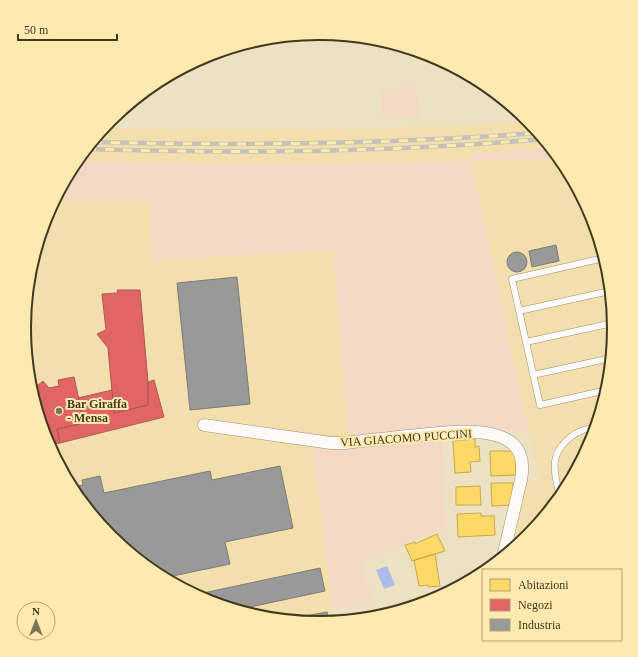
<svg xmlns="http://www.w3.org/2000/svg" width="638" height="657" font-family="'Times New Roman',serif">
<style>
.built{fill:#f2dfad}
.green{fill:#f3d8c5}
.water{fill:#acbbec}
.homes{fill:#ffd966;stroke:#c6a952}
.shops{fill:#e06666;stroke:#b05852}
.industry{fill:#999;stroke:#7f7c75}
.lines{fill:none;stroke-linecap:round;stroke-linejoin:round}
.lane-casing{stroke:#9b927a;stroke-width:7}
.street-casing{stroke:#9b927a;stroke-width:13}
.lane{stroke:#fcfaf6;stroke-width:6}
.street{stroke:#fcfaf6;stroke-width:12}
.rail-casing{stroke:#c5c2b9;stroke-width:4.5}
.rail{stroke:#fee9af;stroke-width:3;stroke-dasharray:9;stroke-linecap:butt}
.poi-dot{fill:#7d745a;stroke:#fee9af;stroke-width:1.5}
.labels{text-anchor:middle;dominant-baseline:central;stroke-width:4;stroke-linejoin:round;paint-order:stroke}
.poi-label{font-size:12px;font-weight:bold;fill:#413922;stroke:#fee9af;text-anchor:start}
.street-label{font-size:12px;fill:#413922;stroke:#fee9af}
.rim{fill:none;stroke:#413922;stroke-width:2}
</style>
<rect width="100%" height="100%" fill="#ece1c1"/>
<path class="built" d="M529,121l23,28 -81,4v8l89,-2 4,6 28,51 16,55 6,58 -6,57 -17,56 -27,51 -37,44 -18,15 16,-67 14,-5 -68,-319 -197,3 -197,-3 28,-34 61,2 151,1 138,-4z
M55,199h95l3,61 180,-10 17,196 -37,4 22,172 -16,1 -58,-5 -55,-17 -51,-27 -45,-37 -36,-45 -28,-51 -16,-55 -6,-58 6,-57 17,-56z"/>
<path class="green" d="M415,85l5,30 -36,5 -4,-30z
M552,149l8,10 -89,2 57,269 -86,7 4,91 -86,35 14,40 -41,7 -20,-160 37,-4 -17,-196 -180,10 -4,-61h-94l22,-38 197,3 197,-3v-8z"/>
<path class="water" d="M387,566l8,19 -11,4 -8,-19z"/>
<path class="homes" d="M475,439v8l4,-1 1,15 -10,1 1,10 -16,1 -2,-32z
M490,451h26v24l-25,1z
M491,483h22v22l-21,1z
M480,486l1,19h-25v-18z
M481,513v3h13l1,19 -37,2 -1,-23z
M437,534l8,17 -33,10 -7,-16 10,-3v2z
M435,554l5,32 -12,1v-2l-9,1 -5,-26z"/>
<path class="shops" d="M117,290h23l8,92v23l-34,8 -6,-65 -11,-14 9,-4 -4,-36 16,-1z
M74,377l10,46 -27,6 3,14 -11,2 -18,-54 12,-10 6,7 10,-2 -1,-6z
M154,380l10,37 -104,26 -3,-14 27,-6 -6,-25 34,-8 2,23 34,-8v-23z"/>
<path class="industry" d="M556,245l3,16 -27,6 -3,-16z
M507 262a10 10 0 1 1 20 0a10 10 0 1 1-20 0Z
M237,277l13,127 -60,6 -13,-127z
M280,466l13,62 -68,14 5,22 -67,14 -8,-4 -45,-37 -39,-50 12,-2 -1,-5 18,-4 4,17 106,-22 2,9z
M320,568l5,23 -89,19 -30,-9 -12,-6z
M327,612l3,10 -11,1 -36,-3z"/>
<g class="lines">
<g class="lane-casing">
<path id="lane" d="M604,258l-92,21 28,126 67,-15
M519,311l91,-20
M526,342l87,-19
M533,375l78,-17
M560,498c-2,-12 -7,-25 -5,-37 2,-13 14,-25 26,-30 4,-2 10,-3 15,-4
M181,588l5,-1"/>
</g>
<g class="street-casing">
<path id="street" d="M204,425l127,18h14c21,-3 41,-4 62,-7 28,-2 85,-13 107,9 9,9 9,24 7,35l-18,77"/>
</g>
<use href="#lane" class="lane"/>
<use href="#street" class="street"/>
<g class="rail-casing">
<path id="rail" d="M93,142c148,4 297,2 445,-9
M87,149c152,5 305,3 457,-10"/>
</g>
<use href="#rail" class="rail"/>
</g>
<circle class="poi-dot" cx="59" cy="411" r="4"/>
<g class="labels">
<g class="poi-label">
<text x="67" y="404">Bar Giraffa<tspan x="67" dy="14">- Mensa</tspan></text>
</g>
<g class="street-label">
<text transform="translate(406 438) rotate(-4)">VIA GIACOMO PUCCINI</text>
</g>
</g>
<path d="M0 0H638V657H0ZM31 328a288 288 0 1 1 576 0a288 288 0 1 1-576 0Z" fill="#fee9af" fill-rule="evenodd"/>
<path class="rim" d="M31 328a288 288 0 1 1 576 0a288 288 0 1 1-576 0Z"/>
<rect x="482" y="569" width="140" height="72" fill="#fee9af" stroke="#b2a377"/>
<rect x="490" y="579" width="20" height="12" fill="#ffd966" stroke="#b2a377"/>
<text x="518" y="589" font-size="12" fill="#413922">Abitazioni</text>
<rect x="490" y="599" width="20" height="12" fill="#e06666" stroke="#b2a377"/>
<text x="518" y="609" font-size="12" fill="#413922">Negozi</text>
<rect x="490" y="619" width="20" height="12" fill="#999999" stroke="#b2a377"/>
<text x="518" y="629" font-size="12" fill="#413922">Industria</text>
<g transform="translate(36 621)"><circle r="19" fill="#fee9af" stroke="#b2a377"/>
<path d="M0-3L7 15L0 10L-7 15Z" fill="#7d745a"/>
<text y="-6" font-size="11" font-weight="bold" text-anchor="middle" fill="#413922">N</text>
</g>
<path d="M18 34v6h99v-6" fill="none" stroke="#413922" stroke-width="2"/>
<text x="24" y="34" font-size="12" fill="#413922" stroke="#fee9af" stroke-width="3" paint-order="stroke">50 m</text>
</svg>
